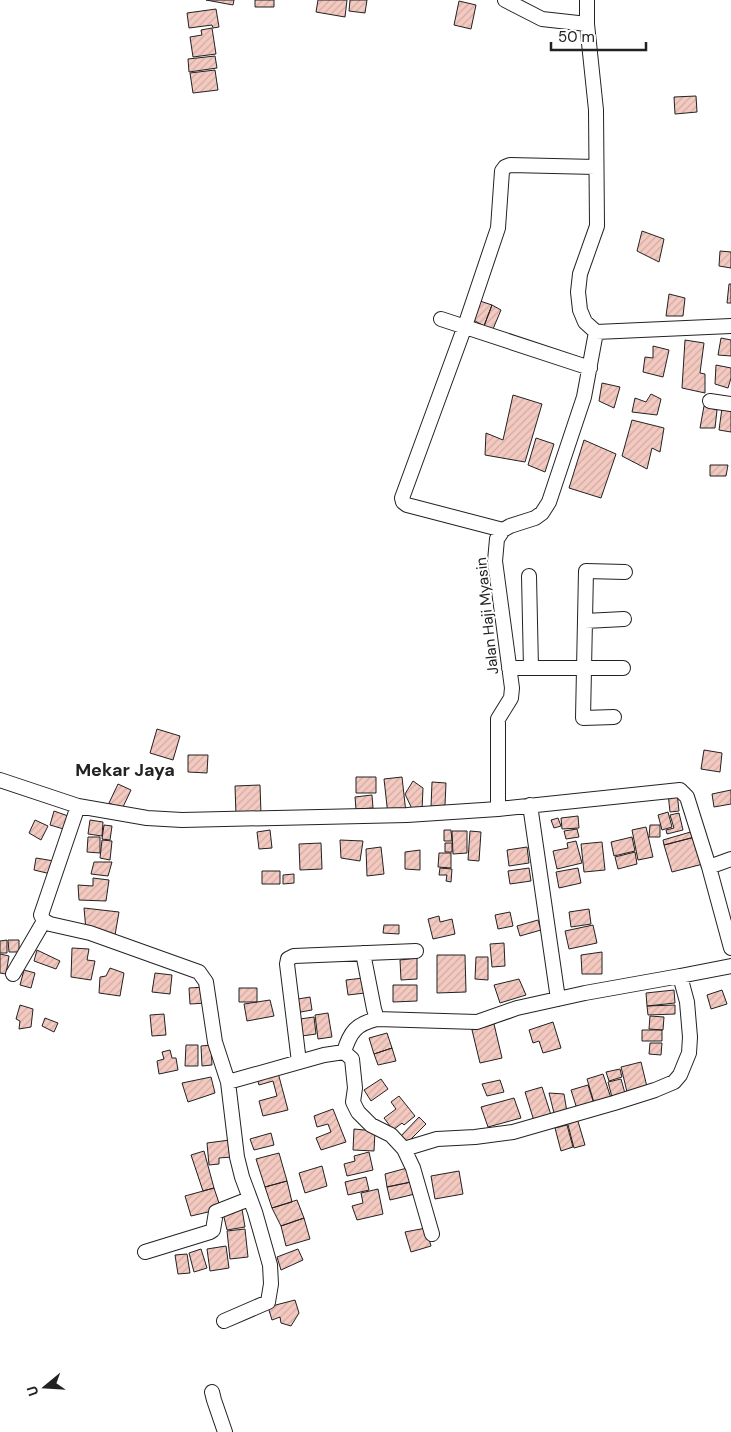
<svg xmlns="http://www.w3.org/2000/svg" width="731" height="1432" font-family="'DM Sans',sans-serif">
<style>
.building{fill:url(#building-hatch);stroke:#222}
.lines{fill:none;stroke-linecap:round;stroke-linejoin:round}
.minor-casing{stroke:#222;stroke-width:16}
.minor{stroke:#fff;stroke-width:14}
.labels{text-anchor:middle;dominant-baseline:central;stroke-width:4;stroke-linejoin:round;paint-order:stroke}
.street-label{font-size:15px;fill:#222;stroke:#fff}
.quarter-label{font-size:18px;font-weight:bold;fill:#222;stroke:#fff}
</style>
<defs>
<pattern id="building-hatch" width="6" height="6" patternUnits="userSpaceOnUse" patternTransform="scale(1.25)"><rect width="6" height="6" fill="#f3c9c0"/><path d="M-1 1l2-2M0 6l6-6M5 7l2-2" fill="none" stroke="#d0aca5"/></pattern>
</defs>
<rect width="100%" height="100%" fill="#fff"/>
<path class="building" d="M206,0h28l-1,5z
M255,0h19v7h-19z
M318,0h29l-2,17 -29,-5z
M350,0h17l-2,13 -16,-2z
M459,1l17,4 -5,24 -17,-4z
M216,9l3,18 -6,1 -1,-3 -23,3 -2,-15z
M212,28l4,26 -23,3 -3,-20 12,-2 -1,-5z
M215,56l2,12 -28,4 -1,-13z
M215,70l3,20 -25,3 -3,-20z
M696,96l1,16 -22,2 -1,-17z
M642,231l22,8 -5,23 -22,-11z
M720,251l11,1v16l-12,-2z
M729,284h2v19h-4z
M669,294l16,4 -2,18h-17z
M477,300l15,5 -8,21 -14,-8z
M492,305l9,5 -8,19 -9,-3z
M721,338l10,2v16l-13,-1z
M685,340l19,3 -4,30 5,1v19l-23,-5z
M653,346l16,4 -6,27 -20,-5 2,-15 8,1z
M716,365l15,3v10l-3,10 -13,-4z
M602,383l18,4 -6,21 -15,-7z
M651,394l10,5 -4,16 -25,-3 3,-14 11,4z
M513,395l29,9 -17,58 -40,-7 1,-22 17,7z
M704,406l13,4 -2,18h-15z
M722,408l9,1v23l-12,-2z
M632,420l32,8 -4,24 -8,-4 -5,21 -25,-13z
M536,438l18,6 -9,28 -17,-7z
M584,440l32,14 -15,44 -32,-10z
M710,465h18l-2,11h-16z
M157,729l23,7 -7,24 -23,-7z
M704,750l18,3 -2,19 -19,-3z
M188,755h20l-1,18 -19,-1z
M356,777h20v16h-20z
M402,777l4,36 -18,2 -4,-36z
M413,781l10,7 -1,22 -9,1 -8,-17z
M432,782l14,1 -1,22 -14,2z
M118,784l13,6 -9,19 -13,-6z
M260,785l1,29 -25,1 -1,-29z
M731,790v14l-17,3 -2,-13z
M677,792l2,19 -9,1 -2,-19z
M372,795l1,13 -17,1 -1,-12z
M54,811l17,6 -4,13 -17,-5z
M668,812l4,15 -10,3 -4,-15z
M679,813l4,17 -16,4 -1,-4 8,-2 -4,-13z
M578,816l1,12 -17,1 -1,-11z
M558,818l3,8 -7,2 -3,-8z
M35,820l13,6 -7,14 -12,-7z
M90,820l13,2 -1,14 -14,-2z
M104,825l8,1 -2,14 -8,-1z
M650,825h10v12h-11z
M646,827l7,30 -15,3 -6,-30z
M577,829l2,8 -13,2 -2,-8z
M270,830l2,18 -13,1 -2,-17z
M444,830h7l1,11h-8z
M452,831h15v22l-14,1z
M470,831l11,1 -2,29 -11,-1z
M694,831l1,6 -31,8 -1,-5z
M88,837h12v16l-13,-1z
M632,837l3,14 -21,5 -3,-14z
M695,837l8,27 -31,8 -8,-27z
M102,840l10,1 -2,19 -10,-2z
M340,840l23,1 -3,20 -19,-3z
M576,841l6,22 -25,6 -4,-18 15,-3 -1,-5z
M602,842l3,28 -21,2 -3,-28z
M321,843l1,26 -22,1 -1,-26z
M445,843h7v9h-7z
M381,847l3,27 -17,2 -1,-27z
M527,847l2,16 -20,3 -2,-16z
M420,850v20l-15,-1v-17z
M635,852l2,12 -19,5 -3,-12z
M439,853h12v15l-13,-1z
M36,858l18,3 -3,13 -17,-4z
M94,862h18l-4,14 -17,-2z
M440,868l12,1 -1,13 -5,-1 1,-6h-8z
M529,868l2,13 -21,3 -2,-13z
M578,868l3,15 -22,5 -3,-16z
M262,871h18v13h-18z
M294,874v9l-11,1v-9z
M93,878l16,2 -3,21 -27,-1 -1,-15 15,1z
M84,908l35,4 -4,23 -29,-5z
M589,909l2,15 -20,3 -2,-15z
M510,912l3,14 -15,3 -3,-14z
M439,916l1,6 12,-3 3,15 -22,5 -5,-20z
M538,920l3,10 -21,6 -3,-10z
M384,925h15v9l-16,-1z
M593,925l4,18 -28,6 -4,-18z
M7,940v13h-7v-12z
M8,940h11v12h-10z
M504,943l1,23 -13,1 -2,-23z
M72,948l17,1 -2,11 8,1 -4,19 -20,-3z
M37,950l23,11 -4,8 -22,-8z
M602,952v22h-20l-1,-19z
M0,954l9,2 -3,18 -6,-1z
M437,955h28l1,37 -29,1z
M476,957h12v23l-13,-1z
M417,958v21l-16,1 -1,-20z
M110,968l14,5 -4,23 -21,-3 1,-16 6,-1z
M24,970l11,3 -4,15 -11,-3z
M155,973l17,2 -2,19 -18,-2z
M363,978l2,15 -17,2 -2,-15z
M519,979l7,16 -26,8 -6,-18z
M393,985h24v16l-24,1z
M206,987l1,16 -17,1 -1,-16z
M239,988h18v14h-18z
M674,990l1,13 -28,3 -1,-13z
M722,990l5,14 -16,5 -4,-14z
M310,997l2,13 -17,3 -3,-13z
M270,1000l4,16 -27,5 -3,-17z
M20,1005l13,4 -2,18 -12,2 1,-8 -4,-2z
M675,1005v9l-27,1 -1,-9z
M328,1013l4,24 -14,2 -3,-24z
M164,1014l2,21 -14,1 -2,-21z
M650,1016l14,1 -1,13 -14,-1z
M314,1017l2,17 -14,2 -2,-17z
M45,1018l13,5 -4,9 -12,-6z
M553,1022l8,26 -18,5 -4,-12 -6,2 -4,-13z
M494,1024l8,34 -22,5 -8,-33z
M642,1030h20v11h-20z
M387,1033l5,15 -18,6 -5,-16z
M650,1043h12l-1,12 -12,-1z
M186,1045h12v21h-13z
M211,1045l1,20 -10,1 -1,-20z
M392,1048l4,13 -18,4 -4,-11z
M170,1050l2,8h4l2,12 -19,4 -2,-13 7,-2 -2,-7z
M641,1062l7,29 -20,5 -7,-29z
M277,1069l11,41 -25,6 -4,-15 18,-5 -4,-15 -14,4 -3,-10z
M620,1069l2,8 -13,4 -3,-9z
M603,1074l9,27 -17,5 -8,-27z
M211,1077l4,16 -27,9 -6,-19z
M381,1079l7,10 -17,12 -7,-11z
M621,1079l5,18 -13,4 -5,-19z
M500,1080l4,12 -17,4 -5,-12z
M588,1085l6,19 -17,5 -6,-19z
M542,1087l9,28 -17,6 -9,-29z
M549,1093l15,1 3,18 -13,1z
M399,1096l16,20 -11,9 -2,-2 -9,7 -9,-12 12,-9 -5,-7z
M514,1098l7,20 -33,9 -7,-20z
M333,1109l13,33 -25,8 -5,-12 15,-6 -3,-8 -11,3 -3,-11z
M419,1117l7,7 -20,20 -7,-6z
M577,1118l8,27 -11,3 -7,-27z
M567,1125l6,22 -12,4 -6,-23z
M354,1129l21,2 -1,20 -21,-1z
M271,1133l3,12 -20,5 -4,-11z
M230,1140l2,17 -13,1v6l-10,1 -2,-22z
M204,1151l10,37 -11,3 -12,-36z
M369,1152l4,18 -26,6 -3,-12 11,-3 -1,-5z
M279,1153l8,28 -22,6 -9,-28z
M322,1166l5,20 -22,7 -6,-20z
M407,1168l4,14 -24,5 -2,-13z
M459,1171l4,23 -28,5 -4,-23z
M366,1177l3,13 -21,5 -3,-13z
M287,1181l5,21 -20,6 -7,-21z
M411,1182l4,12 -25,6 -3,-13z
M214,1188l7,21 -30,7 -6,-20z
M378,1189l5,25 -26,6 -5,-14 11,-3 -2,-10z
M297,1200l7,18 -23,8 -9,-18z
M242,1209l3,18 -18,3 -4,-17z
M304,1218l6,21 -24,7 -5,-20z
M426,1228l5,18 -20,6 -6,-20z
M245,1229l3,28 -18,2 -3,-28z
M226,1246l3,22 -19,3 -3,-22z
M201,1249l6,19 -13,4 -5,-19z
M298,1249l5,11 -22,10 -4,-13z
M187,1254l3,19 -12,1 -3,-19z
M295,1300l4,13 -8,13 -10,-3 -1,-6 -8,3 -4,-13z"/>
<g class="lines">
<g class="minor-casing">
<path id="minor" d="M505,0l37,19 45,5
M587,0v24l9,86 1,116 -17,48 -2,18 2,18 5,12 11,10 135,-6
M441,319l149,49
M710,401l21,3
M503,530l-96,-25 -4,-3 -1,-4 63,-172 33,-98 4,-57 3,-4 5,-2 86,2
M529,576l2,92
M585,621l39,-2
M509,668h114
M614,717l-31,1 3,-147 39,1
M0,780l78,26 69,12 35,2 225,-5 91,-6 182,-19 7,7 22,70 22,-8
M530,805l28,194
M78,806l-37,109 3,6 6,3 40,9 109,39 7,10 9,60 13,40 9,75 5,20 13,35 15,53 1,19 -3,18 -44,19
M498,809v-90l13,-21 1,-10 -17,-127 2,-22 6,-9 7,-4 25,-8 7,-5 7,-11 35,-105 12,-65
M709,867l22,81
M363,953l11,56 3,10 100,3 40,-14 68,-15 95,-17
M13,974l31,-53
M344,1052c6,-20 12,-28 33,-33
M299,1062l-12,-98 1,-5 6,-3 122,-5
M228,1082l96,-27 20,-3 8,7 3,29 -2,14 5,10 13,13 20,10 13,14 9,19 19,66
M404,1149l33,-10 38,-2 38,-5 101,-29 41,-13 19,-8 6,-7 9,-22 1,-16 -3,-35 -7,-26 51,-10
M145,1252l65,-20 3,-2 3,-18 33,-13
M212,1392l2,8 11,32"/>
</g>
<use href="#minor" class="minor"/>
</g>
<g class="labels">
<g class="street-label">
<text transform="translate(487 616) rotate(-96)">Jalan Haji Myasin</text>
</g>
<g class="quarter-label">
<text x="125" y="770">Mekar Jaya</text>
</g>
</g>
<g transform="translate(45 1387) rotate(252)" stroke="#ffffff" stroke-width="4" paint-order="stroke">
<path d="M0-4L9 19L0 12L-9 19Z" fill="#222222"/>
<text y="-8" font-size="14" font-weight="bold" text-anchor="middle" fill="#222222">U</text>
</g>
<path d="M551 42v8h95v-8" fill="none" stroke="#222222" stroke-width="2.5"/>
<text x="558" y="42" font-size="15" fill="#222222" stroke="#ffffff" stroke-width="4" paint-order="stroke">50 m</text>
</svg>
